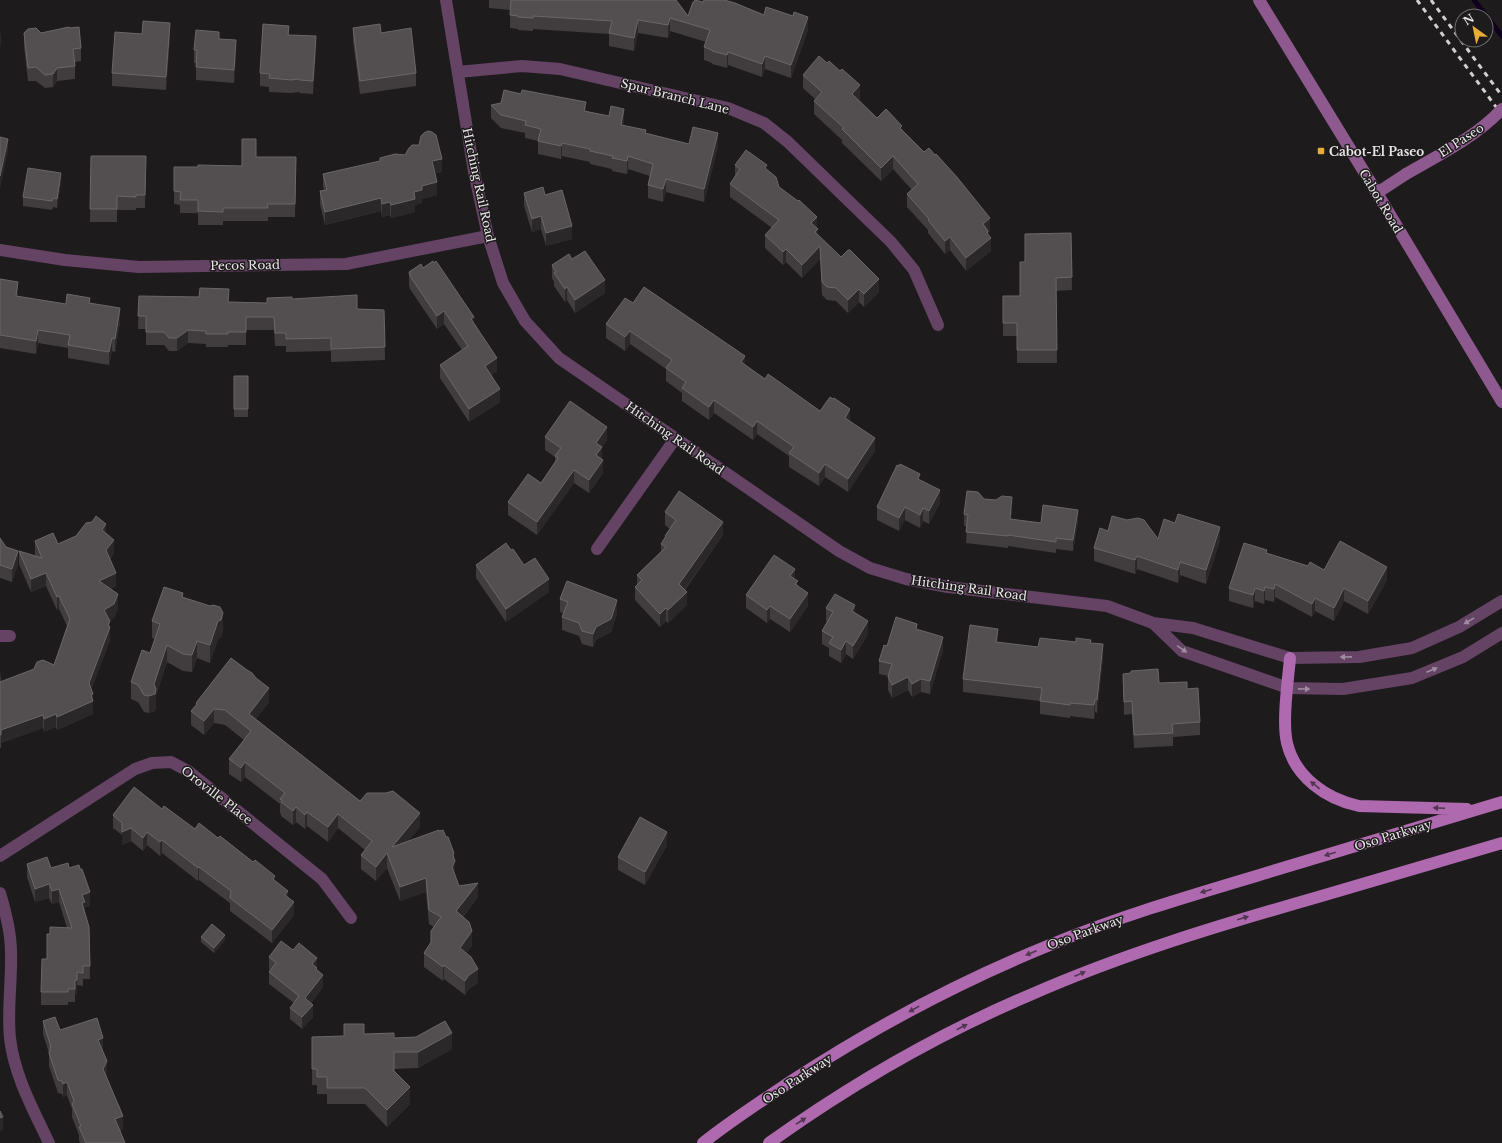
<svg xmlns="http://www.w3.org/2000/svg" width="1502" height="1143" font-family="'Libre Baskerville',serif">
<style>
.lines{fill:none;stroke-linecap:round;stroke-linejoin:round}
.stream{stroke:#10001e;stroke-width:5}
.street{stroke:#644365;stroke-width:12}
.secondary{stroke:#8e598f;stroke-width:12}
.primary{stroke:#ae69af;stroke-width:12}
.rail{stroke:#d1cfd0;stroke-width:3;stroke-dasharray:5 5;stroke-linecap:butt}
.secondary-bridge{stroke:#8e598f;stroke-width:12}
.wall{fill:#413d3e}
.shaded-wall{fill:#2b2829}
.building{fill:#534f50;stroke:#6a6768}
.oneway{fill:#9f8ca0}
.oneway2{fill:#50364f}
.poi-dot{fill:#e9ab38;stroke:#1e1b1c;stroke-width:1.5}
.labels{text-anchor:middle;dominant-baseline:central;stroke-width:3;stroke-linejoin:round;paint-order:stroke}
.street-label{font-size:12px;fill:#e8e6e7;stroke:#1e1b1c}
.poi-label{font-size:12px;font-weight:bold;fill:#e8e6e7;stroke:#1e1b1c;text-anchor:start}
</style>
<rect width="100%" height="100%" fill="#1e1b1c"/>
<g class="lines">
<path class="stream" d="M1474,0l28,36"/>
<path class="street" d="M446,0l28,172 14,64 15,47 22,38 34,37 280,193 31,17 36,11 42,8 159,19 46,17 40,5 97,30 69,-1 53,-9 47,-21 43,-26
M458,72l64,-6 38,3 168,39 36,15 24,19 103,100 23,28 24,55
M0,250l65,10 74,7 207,-3 142,-28
M597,549l78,-110
M1153,623l29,28 106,37 55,1 69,-11 51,-21 39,-24
M0,636h10
M0,856l135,-87 17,-6 19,-1 17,9 134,108 29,39
M0,893c6,20 11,39 11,59 1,29 -4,58 -1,86 4,37 23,71 39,105"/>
<path class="secondary" d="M1259,0l118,193 125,209
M1377,193l29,-19"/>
<path class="primary" d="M1290,658c-2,23 -8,63 -3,85 8,34 39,56 72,63l108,3
M703,1143c29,-23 60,-43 90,-63 80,-52 164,-97 252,-133 72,-30 147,-52 221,-74 79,-24 157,-47 236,-71
M769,1143c81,-58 169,-109 261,-148 93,-41 190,-70 288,-98 61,-18 123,-36 184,-54"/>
<path class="rail" d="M1417,0l85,115
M1431,0l71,96"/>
<path class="secondary-bridge" d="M1406,174c33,-19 70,-37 96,-65"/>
</g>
<path class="wall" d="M489,0h187l12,16 6,-14h9l61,13 44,15 -17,48 -26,-9 -3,8 -34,-12 -1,3 -15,-4v-1l-8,-3v-13l2,-5 -36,-11 -2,7 -30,-5 -4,18 -25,-5v-12l-76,-5v2l-15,-1v-1l-8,-1v-18l-21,-2z
M353,28l28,5 35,40v13l-56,8 -7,-53z
M24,33h17l40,15v13l-6,1v17l-18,2 -4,6 -8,1 -9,-7h-8l-4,-35z
M142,34l28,2 -4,54 -54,-4v-13z
M289,35l27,14 -3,45 -13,-1 -1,-1 -8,1 -22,-1v-5l-9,-1v-13z
M219,39l17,14 -2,30 -38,-3v-17h-2v-13z
M803,75l57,23 -1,2 18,18 25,12 88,101 -2,2v2l3,16 -25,20 -16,-21 -5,4 -17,-21v-3l-21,-23v-13l5,-4 -19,-21 -12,12 -39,-38v-3l-28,-26v-13l1,-2 -12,-11z
M491,105l95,6 38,11 -1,3 23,9 43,10 29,2 -14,56 -38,-10 -3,10 -15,-4v-13l2,-9 -22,-7 -1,5 -15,-3v-2l-22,-5v-2l-28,-6 -1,3 -23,-5v-13l-13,-3v-5l-24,-5 -10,-10z
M91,156h55l-1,52h-9v2h-19v12h-27z
M256,157h40l-1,60h-27v4h-45v4h-25v-12h-18v-8l-6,-1v-13l24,-24 44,-1z
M380,158l62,14 -7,1 2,22 -15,4v4l-7,2v7l-24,6 -1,-3 -8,2 -1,-6 -56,14 -5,-21v-13l4,-1 -1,-3v-13l57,-13z
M735,165l32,5 12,17 38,42 1,6 61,57 -15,15 -5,-5 -11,11 -12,-12 -9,-1 -5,-5 -2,-36 -18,19 -16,-16 -3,3 -18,-17v-13l7,-7 -42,-31v-13l5,-8z
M61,182l-4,26 -4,-1 -1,3 -29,-4v-9z
M524,193l21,2 27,44 -26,7 -5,-17 -9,3 -8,-26z
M1071,233l1,57 -16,1 1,72h-40v-27h-14v-40h17l5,-34z
M572,259l33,34 -30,20 -8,-13 -2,2 -11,-16v-4l-2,-4v-13z
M423,268l51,55 23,48 -6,4 9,27 -31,20 -29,-44v-13l22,-15 -18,-26 -7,5 -27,-40 -1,-4v-13z
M0,279l18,16v2l48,7 24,-1 30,19 -5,30 -3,-1 -3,14 -41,-7v-10l-30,-5 -2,11 -36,-6z
M139,296l90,6 38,1 25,-4 65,10 27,1 1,50 -54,2v-11l-45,1v-6h-11l-1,-16h-28v15h-18v2h-22v-3l-18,-1 -11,8h-8l-5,-6h-18v-16h-8z
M633,303l112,62 20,14 55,32 30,11 25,29 -27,41 -23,-15 -6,9 -30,-19v-11l-32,-22 -4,6 -39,-27 -5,7 -27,-19v-8l-16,-12v-12l-36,-25 -5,7 -19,-13v-14z
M234,376h14v41h-14z
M545,437l62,3 -5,7v12l1,14 -14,20 -15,-10 -37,52 -29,-20v-13l33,-19 14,-21v-5l-10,-7z
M920,480l20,23 -11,21 -6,-3 -3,7 -15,-8 -6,11 -22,-11v-13z
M984,499l28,9 -1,11 30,4 37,-2 -5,30 -17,-2v4l-48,-7v2l-42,-5 1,-17h-3v-12z
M665,512l58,23 -38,55 2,15 -19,18 -2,-2 -6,6 -25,-27v-13l2,-2v-10l24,-23v-8l4,-6v-2l5,-7 -5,-4z
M1108,531l50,8 62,1 -14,44 -26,-9 -2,8 -41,-14 -2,5 -41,-13v-13z
M106,534l8,19 -4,6 6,27 -6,3 8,19 -4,10 -5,2 1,1v19l-19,50 2,4v20l-36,16 -1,-3 -12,5 -1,-4 -42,15v5h-1v-78l1,12 53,-17 13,-39 -8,-17 -2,1 -11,-24 -15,6 -12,-28v-13l16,5v-15l23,3z
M0,538l6,9 12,17 -6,18 -12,-4z
M511,550l13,15 25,27 -43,30 -30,-44v-13z
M1267,553l41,13 16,4 63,10 -19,34 -24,-13 -10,20 -19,-10 -3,6 -37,-20 -1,5 -9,-2 -1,4 -9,-3 -2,7 -24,-7v-13z
M795,579l3,7 10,20 -18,26 -20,-13 -3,4 -21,-15v-13z
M183,597l40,33 -2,7 -3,2 -8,24 -13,-5 -5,14 -9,-1 -16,-9 -11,34v10l-1,5 -6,2 -5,-1 -6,-10 -7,-3v-17l19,-29 5,-14 -3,-1v-17z
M560,599l57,14 -6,19 -15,8 -3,7 -11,-3 -3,-8 -17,-6v-13l1,-4 -3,-1z
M826,608l29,5 13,21 -15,25 -7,-5 -5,9 -12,-7v-8l-7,-4v-13l5,-9 -1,-1z
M917,630l26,20 -13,44 -9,-2 -9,5 -4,-7 -16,8 -4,-8v-14l-9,-2v-13l8,-15z
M1076,642l15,1 12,14 -6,56 -2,-1 -1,7 -24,-3v2l-30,-4v-13l-77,-9v-13l35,-36 40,4z
M1123,674l36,9 28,6 13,33v13l-27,2v9l-39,2 -2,-34 -8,1z
M269,702l-13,17 104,82 60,26 -12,14 46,17 1,18 4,10 19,11 -15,20 9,29 -6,7 12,30 -9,6 -4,6 -21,-16 -1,2 -19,-14v-14l7,-10v-12l3,-4 -5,-3 -3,-32 -26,9 -13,-33 -11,13 -15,-12v-14l4,-5 -27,-22 -10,14 -21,-16 -2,3 -9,-7 -3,3 -12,-9v-2l-1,-1v-9l-35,-27 -4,5 -12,-8v-15l15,-19 -19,-15 -11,-2 -10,12 -13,-10v-14l5,-6v-2z
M162,809l113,72 13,16 6,18 -22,28 -42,-32v-8l-31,-23 -1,1 -36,-28 -2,3 -13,-11 -4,6 -12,-10 -9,4v-10l-9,-7v-13z
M667,845l-22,40 -27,-15v-13z
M27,864l24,4h18l21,38 -5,1v5l4,15 1,52h-7v7l-6,-1v8l-2,1v8h-7v3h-27v-13l6,-33 3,-25 17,-6 -8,-26 -7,2 -3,-6 -14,4 -8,-25z
M201,937l24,3 -11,13 -13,-11z
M269,957l48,12v2l6,16 -12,16 2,14 -11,12 -12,-10v-11l4,-5 -25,-19v-12l1,-1 -1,-2z
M43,1021l17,9 43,21 4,23 -1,2 17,53 -3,2 5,12h-45l-1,-3v-5l-7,-18v-8l-5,-14 -4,2 -1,-3 -4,-1 -9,-27v-13l-6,-19z
M344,1024l20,10 30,4 58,11 -34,19 -24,1v2l16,33 -23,23 -22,-23h-38v-10h-10v-9h-5v-48l32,-1z"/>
<path class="shaded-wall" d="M808,17v13l-17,48v-13z
M670,18v13l-2,7v-13z
M638,20v13l-4,18v-13z
M170,23v13l-4,54v-13z
M1,30v13l-1,6v-13z
M316,36v13l-3,45v-13z
M236,40v13l-2,30v-13z
M728,52v13l-1,3v-13z
M765,56v13l-3,8v-13z
M57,68v13l-4,6v-13z
M860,85v13l-8,9v-13z
M586,102v13l-2,-4z
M624,109v13l-3,16v-13z
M718,133v13l-14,56v-13z
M8,139v13l-8,37v-13z
M562,143v13l-1,3v-13z
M628,156v13l-1,5v-13z
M893,156v13l-12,12v-13z
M442,159v13l-10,2v-13z
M61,173v9l-4,26v-9z
M666,179v13l-3,10v-13z
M437,182v13l-15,4v4l-7,2v7l-24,6v-13l23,-13 8,-6z
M381,198v13l-56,14v-13z
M390,202v13l-8,2v-13z
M541,216v13l-9,3v-13z
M817,217v13l1,-1v13l-7,-19z
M990,218v13l-2,2v7l3,-2v13l-25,20v-13l17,-34z
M572,226v13l-26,7v-13z
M950,237v13l-5,4v-13z
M820,246v13l-18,19v-13z
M786,249v13l-3,3v-13z
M879,279v13l-15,15v-13z
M605,280v13l-30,20v-13z
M18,282v13l-2,14v-13z
M567,287v13l-2,2v-13z
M859,289v13l-11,11v-13z
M120,308v14l-5,30v-13z
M444,311v13l-7,5v-13z
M474,317v13l-3,-11z
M38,330v13l-2,11v-13z
M188,330v13l-11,8v-13z
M630,331v13l-5,7v-14z
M112,338v13l-3,14v-13z
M745,356v13l-4,-7z
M497,358v13l-12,8v-13z
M500,389v13l-31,20v-13z
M714,400v13l-5,7v-13z
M850,409v13l-5,-4z
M757,421v13l-4,6v-13z
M607,427v13l-5,7v13l-6,8v-25z
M875,438v13l-27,41v-13z
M603,460v13l-14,20v-13z
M825,464v13l-6,9v-13z
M574,470v13l-37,52v-13z
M940,490v13l-11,21v-13z
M1012,497v11l-2,22v-11z
M905,507v13l-6,11v-13z
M923,508v13l-3,7v-13z
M1078,510v11l-5,30v-11z
M723,522v13l-44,62v-13z
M106,524v13l-4,-7z
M1220,527v13l-14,44v-14z
M114,540v13l-8,10v-13z
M18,551v13l-6,18v-13z
M1137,556v13l-2,5v-14z
M1180,562v13l-2,8v-13z
M1387,567v13l-19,34v-13z
M795,569v13l-5,-6z
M46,573v13l-15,6v-13z
M116,573v13l-17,8v-13z
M549,579v13l-43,30v-13z
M1275,584v13l-1,5v-13z
M1265,587v13l-1,4v-13z
M1255,588v13l-2,7v-13z
M1344,588v13l-10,20v-13z
M687,592v13l-19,18v-13z
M808,593v13l-18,26v-13z
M118,594v14l-4,10 -10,6v-14z
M59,596v13l-2,1v-13z
M1315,598v13l-3,6v-13z
M617,600v13l-6,19 -15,8 -3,7v-13l3,-7z
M855,605v13l-3,-7z
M770,606v13l-3,4v-13z
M666,608v13l-6,6v-13z
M223,613v17l-2,7 -3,2 -8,24v-18l8,-24z
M110,621v19l-21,56v-13z
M868,621v13l-15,25v-13z
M998,629v13l-2,13v-13z
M943,637v13l-13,44v-13z
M197,641v17l-5,14v-17z
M846,641v13l-5,9v-13z
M1103,644v13l-6,56v-13z
M167,645v17l-11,34v10l-1,5 -6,2v-17l5,-12z
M908,677v13l-16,8v-13z
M921,679v13l-9,5v-13z
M269,688v14l-20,26v-14z
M93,694v20l-36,16v-13l34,-22z
M1095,699v13l-1,7v-14z
M214,709v14l-10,12v-14z
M56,714v13l-12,5v-13z
M43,715v13l-42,15v5v-18z
M245,762v15l-4,5v-14z
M296,807v15l-3,3v-14z
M307,812v14l-2,3v-14z
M420,813v14l-28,35v-15z
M338,814v14l-10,14v-15z
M131,828v13l-9,4v-13z
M147,832v13l-4,6v-13z
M667,832v13l-22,40v-13z
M162,840v13l-2,3v-14z
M387,853v15l-11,13v-14z
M454,853v11l1,-3v15l-3,6 1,-27z
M199,867v13l-1,1v-13z
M426,878v14l-26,9v-14z
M478,883v14l-22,28v-14z
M49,884v14l-14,4v-13z
M59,889v13l-7,2v-13z
M288,891v13l-3,-9z
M90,892v14l-5,1v8l-3,1v-21z
M294,902v13l-22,28v-13z
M472,931v15l-12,16v-14z
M225,935v5l-11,13v-5z
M317,958v22l-5,-16z
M444,965v14l-1,2v-14z
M478,969v14l-9,6 -4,6v-14l4,-6z
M323,975v12l-18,23v-12z
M77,980v13l-2,1v8v-21z
M313,1005v12l-11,12v-12z
M452,1033v16l-34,19v-16z
M103,1038v13l-5,-11z
M107,1061v13l-4,8v-13z
M67,1082v13l-4,2v-13z
M410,1087v17l-23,23v-17z
M123,1116v13l-8,3v-13z
M3,1117v13l-3,1v-13z"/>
<path class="building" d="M511,0h165l12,16 5,-14h1l1,-2 8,2 1,-2h20l11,3 29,12 2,-8 27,9 1,-4 14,5 -17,48 -26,-9 -3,8 -34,-12 -1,3 -15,-4v-1l-8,-3 6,-17 -40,-12 -2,7 -30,-5 -4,18 -25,-5 3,-12 -79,-5v2l-15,-1v-1l-8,-1z
M143,21l27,2 -4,54 -54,-4 3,-41 27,2z
M263,24l26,2 -1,9 28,1 -3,45 -13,-1 -1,-1 -8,1 -22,-2 1,-4 -10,-1z
M380,24l1,9 30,-5 5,45 -56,8 -7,-53z
M69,27l1,1 9,-1 2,21 -8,1 2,17 -18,2 -4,6 -8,1 -9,-8 -8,1 -4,-35 4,-4 8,-1 5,5z
M196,30l23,2v7l17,1 -2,30 -38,-3 1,-17h-3z
M819,56l8,7 2,-2 11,10 2,-2 18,16 -8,9 25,24 9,-9 16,17 -2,2 24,24 5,-4 6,7 1,-1 20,22 34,42 -7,6 5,7 -1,2 4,5 -25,20 -16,-21 -5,4 -17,-21 1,-1 -22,-25 11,-10 -25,-28 -12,12 -39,-39 2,-1 -30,-27 8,-9 -19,-17z
M504,90l17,4 1,-4 64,12 -2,9 25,5 2,-10 13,3 -3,16 25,5 -1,3 44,11 4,-17 25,6 -14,56 -38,-10 -3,10 -15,-4 5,-21 -25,-8 -1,5 -15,-3 1,-2 -23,-5v-2l-28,-6 -1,3 -23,-5 3,-12 -16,-4 1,-4 -25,-6 -10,-10 10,-2z
M428,131l4,1 4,3 6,24 -10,2 5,21 -15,4v4l-8,2 1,7 -24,6 -1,-3 -8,2 -1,-6 -56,14 -5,-21 7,-1 -4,-16 57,-13v-3l15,-4 10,1 4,-7 3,-3h7l2,-9 3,-3z
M0,137l8,2 -8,37z
M242,139h14v18h40l-1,47h-28l1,4h-45v4l-25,-1v-11h-18l1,-8 -7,-1v-24h24v-2l44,1z
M746,150l21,15 -2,3 11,9 3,10 19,14 1,-1 18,17 -6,6 7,6 -3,3 26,25 7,-7h2l29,29 -15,15 -5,-5 -11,11 -12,-12 -9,-1 -5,-5 -2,-36 -18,19 -16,-16 -3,3 -18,-17 14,-15 -49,-36 10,-15 -5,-4z
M91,156h55l-1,39h-9v2l-19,-1v13h-27z
M28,168l33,5 -4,26 -4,-1 -1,3 -29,-4z
M543,187l2,8 17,-5 10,36 -26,7 -5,-17 -9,3 -8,-26z
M1071,233l1,44 -16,1 1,72h-40v-27h-14v-27h17v-34h5v-28z
M585,251l20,29 -30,20 -8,-13 -2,2 -11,-16 2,-1 -4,-7 17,-11 3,5z
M433,261l1,2 2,-2 38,56 -3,2 26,39 -12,8 15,23 -31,20 -29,-44 28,-19 -24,-35 -7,5 -27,-40 -1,-4 12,-8 2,4z
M0,279l18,3 -2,14 50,8 1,-10 23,4 -1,5 31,5 -5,31 -3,-1 -3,14 -41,-7 2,-10 -32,-5 -2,11 -36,-6z
M644,287l101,69 -4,6 24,17 3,-5 52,37 10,-14 3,2 1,-1 16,11 -5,9 30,20 -27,41 -23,-15 -6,9 -30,-20 5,-6 -37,-26 -4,6 -39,-27 -5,7 -27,-19 4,-6 -20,-14 6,-8 -42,-29 -5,6 -19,-13 19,-26 8,5z
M200,288l29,1 -1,13 39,1v-5l25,-1v2l65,-4v14l27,1 1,37 -54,2v-11l-45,1v-6h-11l-1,-16h-28v15h-18v2h-22v-3l-18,-1 -11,8h-8l-5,-6h-18v-16h-8l1,-20 60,1z
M234,376h14v33h-14z
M570,401l37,26 -11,16 6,4 -6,8 7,5 -14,20 -15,-10 -37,52 -29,-20 20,-28 13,9 17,-25 -3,-2 6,-8 -16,-11z
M900,464l20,10 -2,5 22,11 -11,21 -6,-3 -3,7 -15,-8 -6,11 -22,-11 20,-42 2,1z
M679,491l44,31 -44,62 8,8 -19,18 -2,-2 -6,6 -25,-27 7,-7 -5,-5 29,-28 -5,-3 5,-8h-1l11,-16 -11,-8z
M967,491l11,1 6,7 12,1 6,-4 10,1 -2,22 31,4 2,-18 35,5 -5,30 -17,-2v4l-48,-7v1l-42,-4 2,-17 -4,-1z
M1178,514l42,13 -14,43 -26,-8 -2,8 -41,-14 -2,4 -41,-12 6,-20 8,3 4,-15 15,4 11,-2 6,2 14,19 6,-20 11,4z
M96,516l10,8 -4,6 12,10 -8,10 10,23 -17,8 19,13 -4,10 -10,6 6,11 -2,4 2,2 -21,56 4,11 -2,1 2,6 -36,16 -1,-3 -12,5 -1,-4 -42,15v5h-1v-53l34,-13 3,-7 6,-2 11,5 16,-46 -11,-23 -2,1 -11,-24 -15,6 -12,-28 23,7 -7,-17 18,-8 5,11 18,-8 10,-13 6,-1z
M0,538l6,9 12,4 -6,18 -12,-4z
M1340,541l47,26 -19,34 -24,-13 -10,20 -19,-10 -3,6 -37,-20 -1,5 -9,-2 -1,4 -9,-3 -2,7 -24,-7 15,-45 23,7 -1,3 42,13 2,-4 14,8z
M506,543l5,7 2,-1 11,16 11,-7 14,21 -43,30 -30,-44z
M774,555l21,14 -5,7 8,5 -3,3 13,9 -18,26 -20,-13 -3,4 -21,-15z
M567,581l50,19 -6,19 -15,8 -3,7 -11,-3 -3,-8 -17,-6 6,-15 -8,-3z
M164,587l19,6 -1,4 28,9 3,-1 7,2 3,6 -2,7 -3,1 -8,24 -13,-4 -5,14 -9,-1 -16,-9 -13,39 2,5 -1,5 -6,2 -5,-1 -6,-10 -7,-3 11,-32 8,3 10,-29 -8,-3z
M835,594l20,11 -3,6 16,10 -15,25 -7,-5 -5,9 -12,-7 4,-6 -11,-6 11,-19 -7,-4z
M896,617l21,7 -1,5 27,8 -13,44 -9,-2 -9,5 -4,-7 -16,8 -4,-8 4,-13 -13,-3 5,-16 3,1z
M970,625l28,4 -2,13 42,5 2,-9 36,4v-4l15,2 -1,3 13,1 -6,56 -2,-1 -1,6 -24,-2v2l-30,-4 2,-13 -79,-9z
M231,658l16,12 5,3 4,5 13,10 -20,26 111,87 7,-8h19l7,-2 27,22 -28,34 47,-17v1l4,-1 3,7h2l6,16 -1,2 2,6 -3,6 7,19 19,-3 -22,28 13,11 3,9 -12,17 11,9 7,12 -9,6 -4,6 -21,-16 -1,2 -19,-14 7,-11v-11l10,-14 -12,-7 -3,-32 -26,9 -13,-34 -11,14 -15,-12 11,-14 -34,-27 -10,13 -21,-15 -2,3 -9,-8 -3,4 -12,-9 1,-2 -2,-1 5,-6 -40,-31 -4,6 -12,-9 22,-28 -26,-21 -11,-1 -10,12 -13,-10 6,-7 -1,-1z
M1158,669l1,14 28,-1v7l11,-1 2,34 -28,2 1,9 -39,2 -2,-34 -8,1 -1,-28 8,-1v-2z
M134,787l28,22 2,-3 31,23 4,-6 19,15 2,-2 33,26 2,-2 20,16 -2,3 15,12 -3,4 9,7 -22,28 -42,-32 1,-7 -32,-24 -1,1 -36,-28 -2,2 -13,-10 -4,6 -12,-10 -9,4v-9l-9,-8z
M640,817l27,15 -22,40 -27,-15z
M47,857l4,11 17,-5 1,5 10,-3 1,4h2l8,23 -8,3 3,7 -3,1 7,24 1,39h-7v7l-6,-1v8l-2,1v8h-7v3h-27l1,-33h5v-25h3v-7l22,1 -13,-39 -7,2 -3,-7 -14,5 -8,-25z
M212,924l13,11 -11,13 -13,-11z
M281,941l12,9 6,-7 18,15 -5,6 5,4 -1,1 7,6 -18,23 8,7 -11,12 -12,-9 9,-12 -30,-24 7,-9 -7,-6z
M55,1017l5,13 37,-12 6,20 -5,2 9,21 -4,8 20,47 -8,3 10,24h-39l-7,-16 2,-1 -9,-22 2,-3 -7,-19 -4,2 -1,-3 -4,-1 -9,-27 1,-3v-3h1l-8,-26z
M445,1021l7,12 -34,19h-24v19l16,16 -23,23 -22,-22h-38v-11h-10v-8h-5v-32l32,-1v-12h20v10l30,-1v5l22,-1z
M0,1111l3,6 -3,1z"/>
<defs><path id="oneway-solid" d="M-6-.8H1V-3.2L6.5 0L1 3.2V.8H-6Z"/></defs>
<g class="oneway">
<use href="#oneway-solid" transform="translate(1469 621) rotate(149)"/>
<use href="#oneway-solid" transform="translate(1182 649) rotate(34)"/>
<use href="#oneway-solid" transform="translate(1346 657) rotate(179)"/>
<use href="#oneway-solid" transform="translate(1432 670) rotate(-23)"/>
<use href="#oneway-solid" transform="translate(1304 689) rotate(1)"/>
</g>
<g class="oneway2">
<use href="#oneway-solid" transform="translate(1315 785) rotate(-141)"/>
<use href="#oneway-solid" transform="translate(1439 808) rotate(-178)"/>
<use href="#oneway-solid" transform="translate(1330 854) rotate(163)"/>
<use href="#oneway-solid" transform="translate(1206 891) rotate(164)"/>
<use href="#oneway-solid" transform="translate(1243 918) rotate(-16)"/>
<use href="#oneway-solid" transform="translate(1031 953) rotate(157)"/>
<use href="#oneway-solid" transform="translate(1080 974) rotate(-22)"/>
<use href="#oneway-solid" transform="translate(914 1009) rotate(151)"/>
<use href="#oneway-solid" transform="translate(962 1027) rotate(-27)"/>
<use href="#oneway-solid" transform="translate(801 1121) rotate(-33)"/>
</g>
<rect class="poi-dot" x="1317" y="147" width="8" height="8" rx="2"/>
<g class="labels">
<g class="street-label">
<text transform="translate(675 96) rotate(14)">Spur Branch Lane</text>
<text transform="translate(1461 140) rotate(-33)">El Paseo</text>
<text transform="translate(479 185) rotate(78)">Hitching Rail Road</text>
<text transform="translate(1381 201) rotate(59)">Cabot Road</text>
<text transform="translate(245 265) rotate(-1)">Pecos Road</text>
<text transform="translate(675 438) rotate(35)">Hitching Rail Road</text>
<text transform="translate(969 588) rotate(8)">Hitching Rail Road</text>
<text transform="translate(217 795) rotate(38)">Oroville Place</text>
<text transform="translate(1393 835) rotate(-17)">Oso Parkway</text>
<text transform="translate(1085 932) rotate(-20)">Oso Parkway</text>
<text transform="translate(797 1079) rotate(-33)">Oso Parkway</text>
</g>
<g class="poi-label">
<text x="1329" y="151">Cabot-El Paseo</text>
</g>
</g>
<g transform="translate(1474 28) rotate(327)"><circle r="19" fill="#1e1b1c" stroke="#6f6c6d"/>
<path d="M0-3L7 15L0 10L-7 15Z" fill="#e9ab38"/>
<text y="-6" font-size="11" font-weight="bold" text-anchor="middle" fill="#e8e6e7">N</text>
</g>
</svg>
